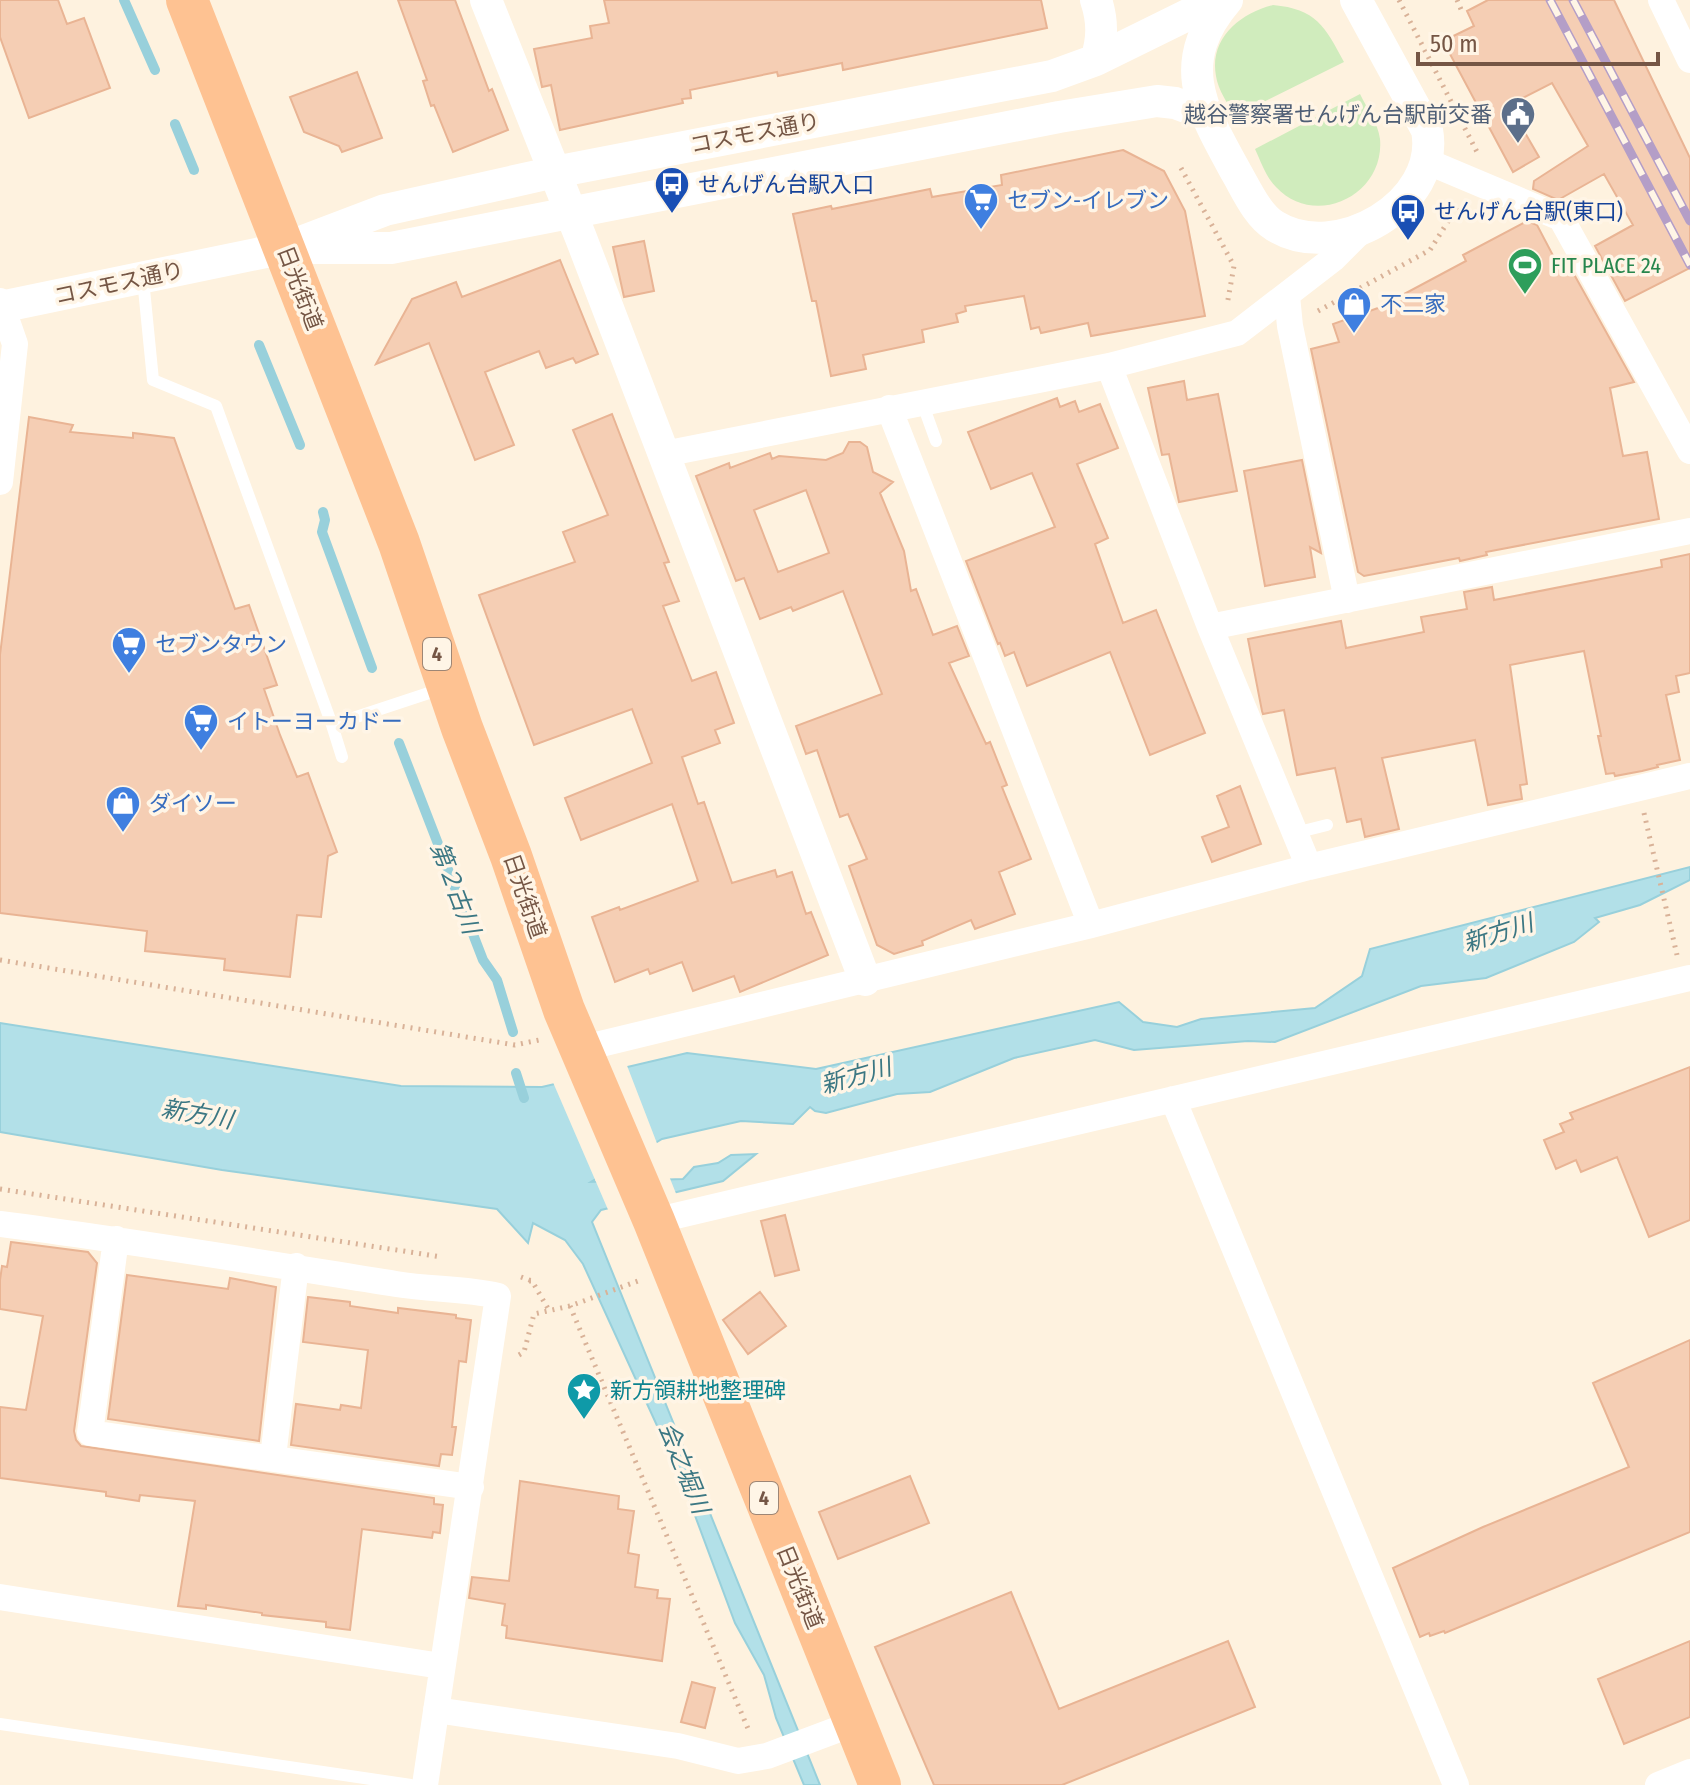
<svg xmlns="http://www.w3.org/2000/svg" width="1690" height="1785" font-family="'Fira Sans Condensed','Noto Sans JP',sans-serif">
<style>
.garden{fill:#d0ecbd}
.water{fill:#b2e0e8;stroke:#98d0db;stroke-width:2}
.pier{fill:#fef2df}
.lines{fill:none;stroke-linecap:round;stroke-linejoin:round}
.stream{stroke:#98d0db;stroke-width:10}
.building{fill:#f5ceb4;stroke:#e9b494;stroke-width:2;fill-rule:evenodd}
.path{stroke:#d9b298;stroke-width:5;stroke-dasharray:2 6;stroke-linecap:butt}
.service{stroke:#fff;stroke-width:12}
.minor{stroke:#fff;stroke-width:26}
.tertiary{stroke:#fff;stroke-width:32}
.trunk{stroke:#fec292;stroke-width:42}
.rail-casing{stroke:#b49ec7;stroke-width:9}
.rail{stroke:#fff5e6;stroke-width:6;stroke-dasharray:18;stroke-linecap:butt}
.labels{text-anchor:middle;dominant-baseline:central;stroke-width:7;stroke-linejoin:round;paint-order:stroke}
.shield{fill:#fff5e6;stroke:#9e8675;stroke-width:2}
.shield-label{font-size:20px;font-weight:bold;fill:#755645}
.service-label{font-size:22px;fill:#4e5e75;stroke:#fff5e6;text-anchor:end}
.street-label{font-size:22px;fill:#755645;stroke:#fff5e6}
.transit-label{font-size:22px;fill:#164399;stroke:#fff5e6;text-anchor:start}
.shop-label{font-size:22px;fill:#366cbe;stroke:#fff5e6;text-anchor:start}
.leisure-label{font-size:22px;fill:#27864d;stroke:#fff5e6;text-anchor:start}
.culture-label{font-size:22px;fill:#0d838f;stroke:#fff5e6;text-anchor:start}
.water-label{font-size:24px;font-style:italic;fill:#3b7783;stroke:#fff5e6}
</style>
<rect width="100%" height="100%" fill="#fef2df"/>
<path class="garden" d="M1273,5c43,4 52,21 71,57l-109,54c-7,-12 -17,-26 -19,-40 -7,-37 24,-63 57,-71z
M1360,94c7,15 18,29 20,45 5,56 -65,90 -104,48 -10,-10 -15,-25 -21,-38z"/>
<path class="water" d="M1690,867v13l-50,25 -45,13 4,4 -25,20 -88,36 -65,8 -146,56 -27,-1 -114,9 -39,-10 -81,18 -84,34 -33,2 -71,19 -11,-2 -5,-4 -17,17 -52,-3 -79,18 -71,43 92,-3 11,-12 24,-4 13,-8 25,-1 -33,27 -122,29 -9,12 228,563h-16l-28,-67 -12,-43 -29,-52 -54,-145 -98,-214 -18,-24 -32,-17 -5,20 -31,-34 -275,-39 -222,-38v-109l401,63 141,1 145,-34 129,16 303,-67 24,20 34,5 24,-8 114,-11 47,-32 8,-27z"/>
<path class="pier" d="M626,1063l32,83 -54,32 65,-2 8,20 -68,16 -57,-132z"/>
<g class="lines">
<path class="stream" d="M124,0l31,70
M175,124l19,46
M259,345l41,100
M323,512l2,8 -3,12 50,136
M399,743l84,217 14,20 16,52
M516,1073l8,25"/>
</g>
<path class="building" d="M0,0h58l9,24 17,-6 26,70 -81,30 -29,-81z
M398,0h57l34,91 3,-2 16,41 -55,22 -19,-47 -3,1 -8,-25 4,-1z
M604,0h437l6,28 -204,42 -1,-7 -64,13 -1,-4 -87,18 1,8 -9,1 1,4 -123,27 -9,-45 -9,2 -8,-38 58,-11 -2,-12 19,-3z
M1488,0h126l76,158v110l-65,33 -30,-55 38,-21 -29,-51 -46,26 -25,-11 1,-8 54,-35 -36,-63 -43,22 30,52 -26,15 -70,-131 31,-15 -7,-15z
M357,72l25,66 -40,14 -3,-6 -35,-14 -14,-35z
M1123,150l41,21 21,40 20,105 -114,20 -3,-13 -47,10 -2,-6 -8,2 -7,-33 -59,10 1,5 -10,3 2,8 -36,8 2,12 -61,13 3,14 -35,7 -15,-75h-4l-19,-87 38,-8 1,3 98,-20 2,8 70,-12 -1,-10z
M1527,221l10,4 21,40 8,-5 68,122 -24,6 13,68 24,-4 12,67 -173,33 1,3 -27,6 -1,-3 -95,18 -6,-4 -47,-223 28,-7 -6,-18 45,-16 88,-47 -3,-6z
M644,241l10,50 -30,6 -11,-50z
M560,260l38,94 -22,9 -3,-5 -27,10 -7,-17 -54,21 29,73 -39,15 -46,-117 -53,21 36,-65 44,-17 6,15z
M1184,381l3,19 31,-6 19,97 -58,11 -10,-48 -7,1 -14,-67z
M1057,398l3,9 15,-6 4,11 21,-8 18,44 -41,16 31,74 -13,6 28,79 33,-13 49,123 -55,22 -40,-103 -83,34 -13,-34 -9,4 -5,-13 -2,1 -32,-83 89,-34 -23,-54 -41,16 -23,-57z
M612,414l57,148 -5,1 15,38 -16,5 29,75 24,-9 18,51 -19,7 5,13 -38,14 16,47 6,-2 28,81 43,-13 2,7 15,-5 14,42 5,-2 17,43 -88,37 -6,-16 -41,15 -11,-29 -32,12 -2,-5 -33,13 -23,-65 27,-10 1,3 78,-29 -26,-77 -91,36 -16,-42 87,-35 -20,-54 -98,36 -55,-150 96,-33 -12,-30 45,-17 -35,-85z
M29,417l44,8 -3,7 63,6v-5l41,5 61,171 14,-4 28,80 -13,4 16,46 17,42 11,-4 29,79 -9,4 -7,61 -24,-2 -7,62 -66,-7 1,-11 -80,-8 2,-20 -147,-18v-258z
M849,442h11l7,5 6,25 20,10 -13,11 24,58 7,40 5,-2 17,46 24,-9 12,30 -20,7 37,81 4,-2 17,43 -5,2 29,72 -32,13 16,42 -40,15 -4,-9 -49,21 1,4 -29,9 -17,-9 -28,-79 18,-7 -19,-45 -8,3 -23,-67 -11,4 -10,-28 86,-32 -39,-103 -50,20 -2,-4 -31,12 -16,-41 -8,3 -40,-105 33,-13 1,5 40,-15 2,6 7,-3 47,4 17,-7zM806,490l23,63 -51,19 -24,-62z
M1302,460l19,93 -11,-6 5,30 -50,9 -21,-115z
M1690,554v119l-14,3 3,16 -13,3 14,65 -23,5 1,2 -16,4 -27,5 -1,-3 -8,1 -8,-38h3l-17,-85 -74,14 17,119 -7,1 2,14 -34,6 -13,-65 -93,18 17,71 -34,8 -4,-18 -14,3 -12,-54 -38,7 -13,-65 -21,4 -1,-3 -14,-72 93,-18 5,27 78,-16 -3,-15 46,-8 -3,-17 28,-5 2,13 168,-33 -1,-7z
M1240,786l21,58 -49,18 -10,-25 27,-10 -12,-31z
M1690,1067v153l-41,17 -32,-80 -36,15 -5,-12 -20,9 -12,-29 20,-8 -4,-8 13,-5 -3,-6z
M785,1215l14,55 -24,6 -14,-55z
M11,1242l77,10 9,11 -23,168 2,9 5,6 353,52v6l9,1 -3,28 -7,-1 -1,6 -70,-9 -12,101 -24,-3v-5l-64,-7v-2l-56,-8v4l-28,-3 17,-105 -55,-6 -1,6 -33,-5v-4l-106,-14v-71l26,3 17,-94 -43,-7v-29l2,-14 5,1z
M127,1275l101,14 2,-11 46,9 -17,154 -151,-22z
M760,1292l26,34 -38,28 -25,-34z
M308,1297l42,5v4l48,7v-5l58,7v3l15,2 -5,42 -7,-1 -7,66h4l-4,28 -11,-1 -2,12 -148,-21 5,-41 44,6 1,-5 20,3 7,-58 -65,-8z
M1690,1340v192l-245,101 -1,-2 -14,5 -1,-3 -9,4 -27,-69 90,-41 146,-60 -36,-84z
M910,1476l19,47 -91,36 -19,-47z
M520,1481l99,15 -1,13 16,2 -6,42 11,2 -4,32 23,3 -1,8 13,1 -8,62 -156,-23 1,-12 -5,-1 3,-21 -36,-6 3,-21 37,4z
M1011,1592l48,117 169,-68 27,66 -193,78h-128l-59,-138z
M1690,1641v76l-66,27 -26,-65z
M692,1682l23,6 -10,40 -24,-6z"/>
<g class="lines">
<path class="path" d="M1399,0l78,152
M1457,0l6,14
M1181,168l53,98 -7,39
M1318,311l112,-61 29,-46
M1644,813l33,142
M0,960l515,85 24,-5
M0,1189l442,68
M521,1277l11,4
M529,1281h3l18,31
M570,1306l179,425
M519,1355l5,-3 10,-38 36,-8 68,-25"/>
<path class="service" d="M143,279l10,101 63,26 116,319
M922,402l14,39
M342,757l-10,-32 109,-36
M1295,833l32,-8
M0,1724l411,61"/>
<path class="minor" d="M1661,0l29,60
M1426,161l135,57 129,233
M1287,296l3,30 57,274
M0,301l15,43 -15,138
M1109,366l101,261 99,240
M889,408l202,517
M664,454l445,-88 128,-33 96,-74 31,-31
M1210,627l480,-96
M580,1049l511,-124 218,-58 381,-91
M1173,1099l283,686
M654,1221l1036,-243
M0,1224c133,17 264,39 396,60 36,6 67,4 102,12l-73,489
M116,1239l-26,194 381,54
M273,1457l23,-191
M0,1597l441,69
M436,1710l242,36 60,15 29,-5 88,-33
M1658,1785l32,-13"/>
<path class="tertiary" d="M486,0l95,238 284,742
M1227,0c-54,63 -25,110 9,172 10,17 21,43 39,54 61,38 166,-22 152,-96l-71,-130
M1096,60c7,-21 7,-39 0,-60
M308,248h83l668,-131 98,-16 18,2 30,11
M0,307l285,-59 100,-38 170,-38 497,-96 44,-16 122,-60"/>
<path class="trunk" d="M187,0l212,543 63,185 49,128 53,154 90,211 226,564"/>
<g class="rail-casing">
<path id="rail" d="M1550,0l140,265
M1573,0l117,221"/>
</g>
<use href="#rail" class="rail"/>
</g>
<defs>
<g id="civic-pin" transform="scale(1.8)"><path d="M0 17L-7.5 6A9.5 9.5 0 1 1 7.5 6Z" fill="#5c6f8a" stroke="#fff5e6"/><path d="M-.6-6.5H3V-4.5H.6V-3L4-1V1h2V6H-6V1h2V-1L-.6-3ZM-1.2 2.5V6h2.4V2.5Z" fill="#fff"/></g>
<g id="bus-pin" transform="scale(1.8)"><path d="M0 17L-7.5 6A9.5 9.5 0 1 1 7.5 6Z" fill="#1a4fb4" stroke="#fff5e6"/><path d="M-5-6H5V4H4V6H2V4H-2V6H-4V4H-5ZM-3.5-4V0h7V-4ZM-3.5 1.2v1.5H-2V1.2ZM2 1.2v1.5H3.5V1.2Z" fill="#fff"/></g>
<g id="supermarket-pin" transform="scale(1.8)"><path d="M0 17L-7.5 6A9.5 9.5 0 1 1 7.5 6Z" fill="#3f7fe0" stroke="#fff5e6"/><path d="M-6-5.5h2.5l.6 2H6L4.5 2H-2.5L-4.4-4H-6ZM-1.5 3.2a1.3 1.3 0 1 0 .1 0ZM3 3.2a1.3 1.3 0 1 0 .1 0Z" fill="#fff"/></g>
<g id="stadium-pin" transform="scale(1.8)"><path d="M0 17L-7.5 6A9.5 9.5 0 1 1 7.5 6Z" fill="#2e9e5b" stroke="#fff5e6"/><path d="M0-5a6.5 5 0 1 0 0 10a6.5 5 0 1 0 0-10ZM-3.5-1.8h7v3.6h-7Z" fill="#fff"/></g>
<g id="shop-pin" transform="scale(1.8)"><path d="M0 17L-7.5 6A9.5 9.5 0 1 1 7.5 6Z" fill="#3f7fe0" stroke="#fff5e6"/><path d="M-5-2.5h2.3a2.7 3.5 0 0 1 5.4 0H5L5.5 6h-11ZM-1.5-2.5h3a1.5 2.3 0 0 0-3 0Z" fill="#fff"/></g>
<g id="sight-pin" transform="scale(1.8)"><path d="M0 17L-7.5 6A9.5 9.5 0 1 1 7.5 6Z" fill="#0f9aa8" stroke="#fff5e6"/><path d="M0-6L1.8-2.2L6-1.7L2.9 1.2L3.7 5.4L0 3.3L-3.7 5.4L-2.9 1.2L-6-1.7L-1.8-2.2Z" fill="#fff"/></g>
</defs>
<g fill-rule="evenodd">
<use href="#civic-pin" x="1518" y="114"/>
<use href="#bus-pin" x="672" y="184"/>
<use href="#supermarket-pin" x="981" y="200"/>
<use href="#bus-pin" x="1408" y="211"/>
<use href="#stadium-pin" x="1525" y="265"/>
<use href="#shop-pin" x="1354" y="304"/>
<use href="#supermarket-pin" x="129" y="644"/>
<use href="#supermarket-pin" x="201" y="721"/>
<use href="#shop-pin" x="123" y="803"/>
<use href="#sight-pin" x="584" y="1390"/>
</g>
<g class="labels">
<g class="shield">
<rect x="423" y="638" width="28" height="32" rx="6"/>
<rect x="750" y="1482" width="28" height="32" rx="6"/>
</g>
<g class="shield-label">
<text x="437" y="654">4</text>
<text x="764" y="1498">4</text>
</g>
<g class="service-label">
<text x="1492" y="114">越谷警察署せんげん台駅前交番</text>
</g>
<g class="street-label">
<text transform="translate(755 133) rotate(-11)">コスモス通り</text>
<text transform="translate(119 283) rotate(-12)">コスモス通り</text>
<text transform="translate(300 288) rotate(69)">日光街道</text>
<text transform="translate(525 896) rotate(71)">日光街道</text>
<text transform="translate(800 1587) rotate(68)">日光街道</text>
</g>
<g class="transit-label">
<text x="698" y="184">せんげん台駅入口</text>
<text x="1434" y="211">せんげん台駅(東口)</text>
</g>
<g class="shop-label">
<text x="1007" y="200">セブン-イレブン</text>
<text x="1380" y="304">不二家</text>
<text x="155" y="644">セブンタウン</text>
<text x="227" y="721">イトーヨーカドー</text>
<text x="149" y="803">ダイソー</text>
</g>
<g class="leisure-label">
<text x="1551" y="265">FIT PLACE 24</text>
</g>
<g class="culture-label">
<text x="610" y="1390">新方領耕地整理碑</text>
</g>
<g class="water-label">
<text transform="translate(455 888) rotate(69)">第２古川</text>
<text transform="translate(1498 933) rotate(-18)">新方川</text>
<text transform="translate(856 1076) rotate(-16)">新方川</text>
<text transform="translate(197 1114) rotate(10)">新方川</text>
<text transform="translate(684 1468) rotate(68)">会之堀川</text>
</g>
</g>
<path d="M1418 52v12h240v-12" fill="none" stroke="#755645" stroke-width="4"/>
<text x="1430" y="52" font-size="24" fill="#755645" stroke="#fff5e6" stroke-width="6" paint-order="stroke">50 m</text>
</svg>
